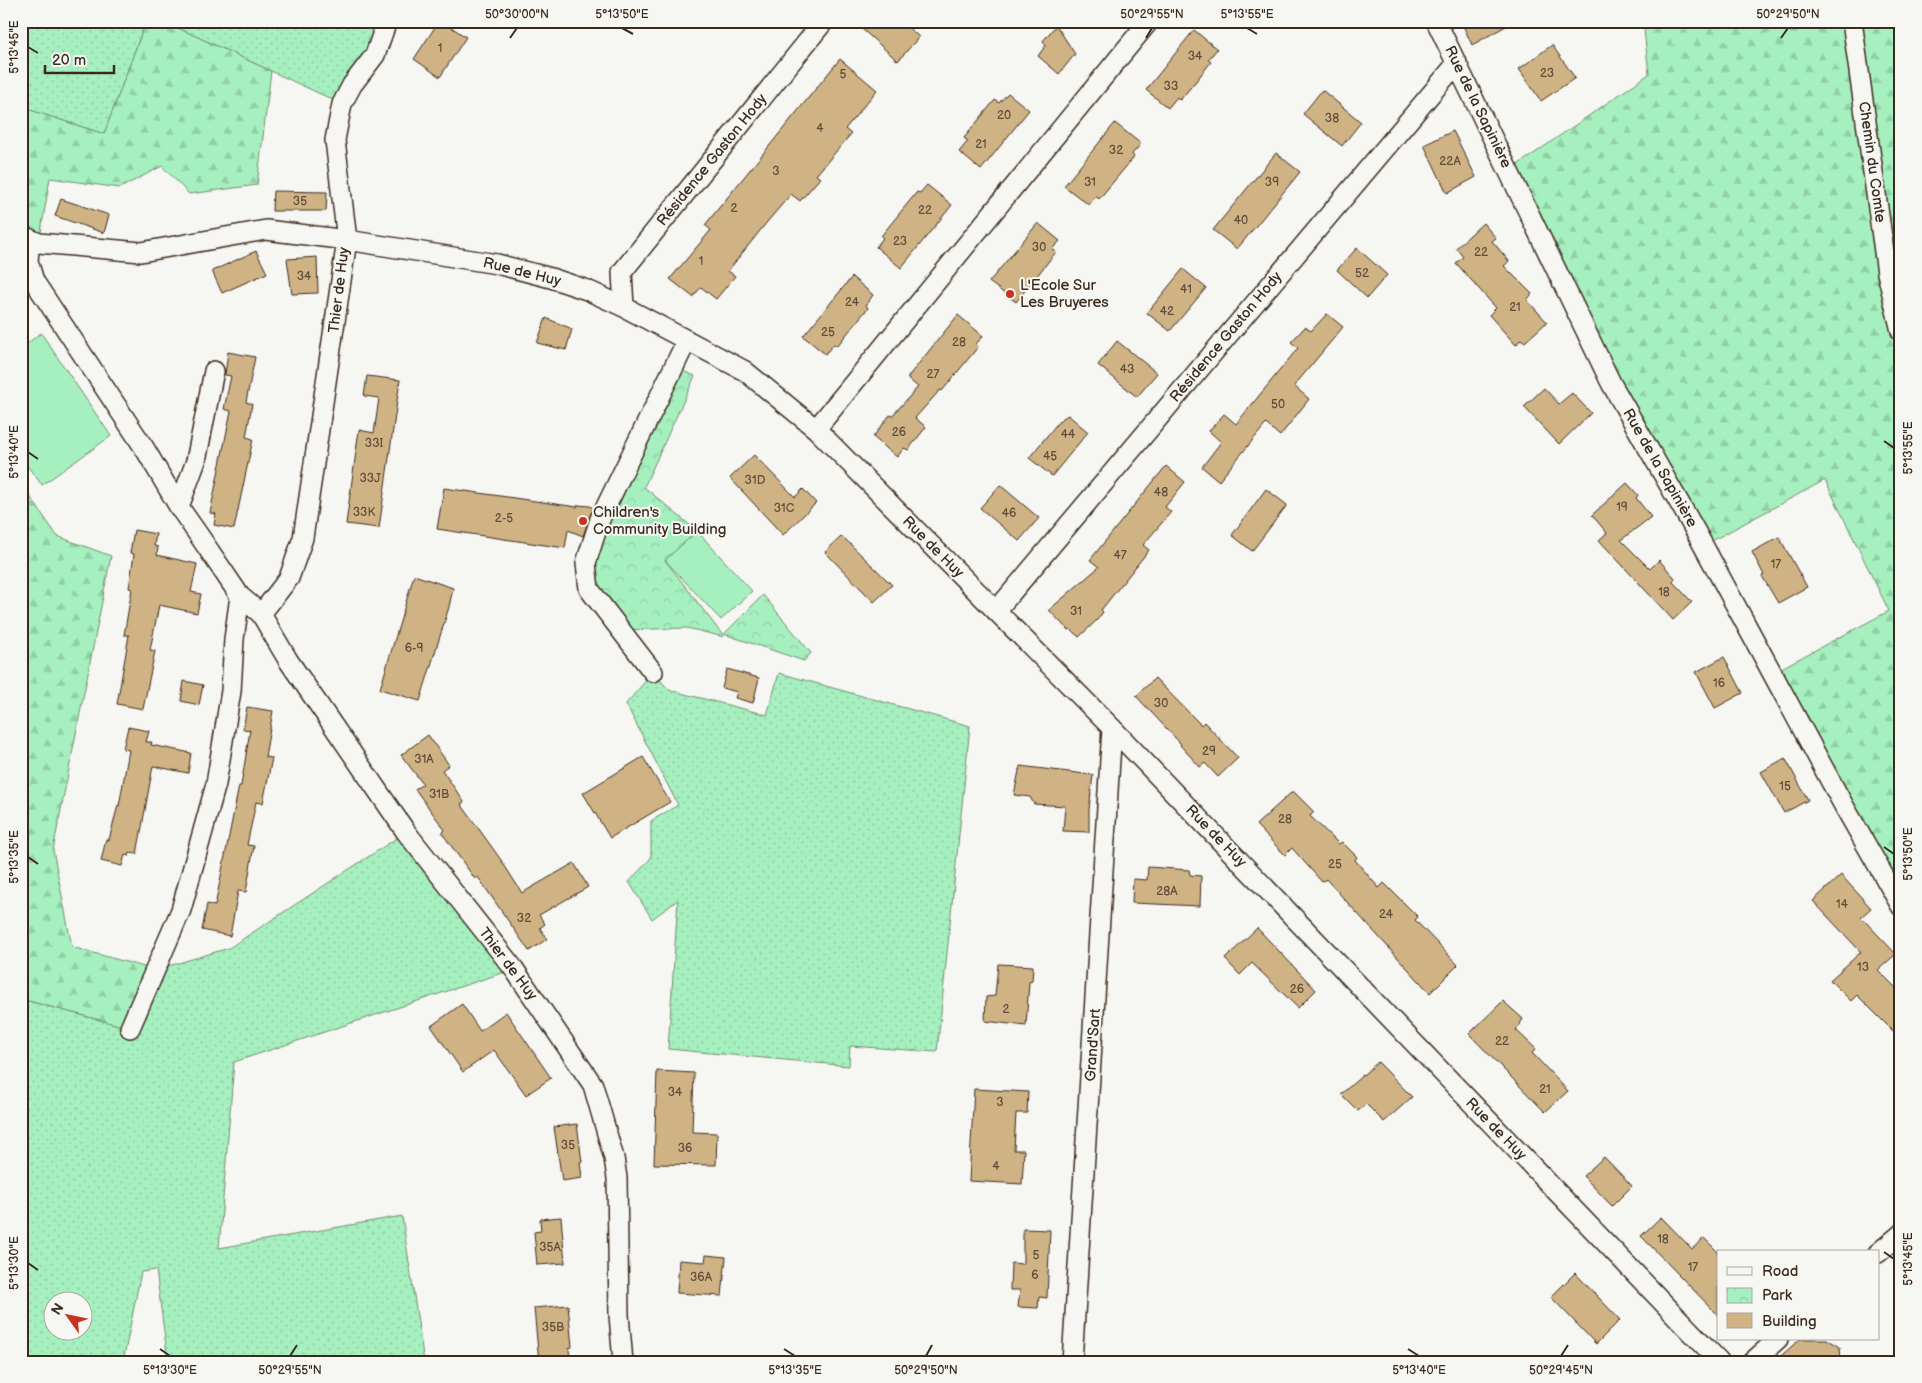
<svg xmlns="http://www.w3.org/2000/svg" width="1922" height="1383" font-family="'Balsamiq Sans',sans-serif">
<style>
.grass{fill:url(#grass-dots);stroke:#708d6e;fill-rule:evenodd}
.forest{fill:url(#forest-firs);stroke:#708d6e}
.park{fill:url(#park-crowns);stroke:#708d6e}
.pitch{fill:#a6f0bf;stroke:#708d6e}
.building{fill:#d0b385;stroke:#3b2a1e}
.lines{fill:none;stroke-linecap:round;stroke-linejoin:round}
.street-casing{stroke:#3b2a1e;stroke-width:22}
.street{stroke:#f6f6f2;stroke-width:19}
.ticks{fill:none;stroke:#3b2a1e;stroke-width:2}
.poi-dot{fill:#c8321e;stroke:#f6f6f2;stroke-width:2}
.labels{text-anchor:middle;dominant-baseline:central;stroke-width:4;stroke-linejoin:round;paint-order:stroke}
.number-label{font-size:12px;fill:#604c38}
.street-label{font-size:15px;fill:#3b2a1e;stroke:#f6f6f2}
.poi-label{font-size:15px;fill:#3b2a1e;stroke:#f6f6f2;text-anchor:start}
.neatline{fill:none;stroke:#3b2a1e;stroke-width:2}
.ticks-label{font-size:12px;text-anchor:middle;fill:#3b2a1e}
</style>
<defs>
<pattern id="grass-dots" width="8" height="8" patternUnits="userSpaceOnUse" patternTransform="scale(1.25)"><rect width="8" height="8" fill="#a6f0bf"/><path d="M2 2h.1M6 6h.1" fill="none" stroke="#90cea4" stroke-width="1.8" stroke-linecap="round"/></pattern>
<pattern id="forest-firs" width="22" height="20" patternUnits="userSpaceOnUse" patternTransform="scale(1.25)"><rect width="22" height="20" fill="#a6f0bf"/><path d="M5 1l3.5 6h-7zM16 11l3.5 6h-7z" fill="#90cea4"/></pattern>
<pattern id="park-crowns" width="20" height="18" patternUnits="userSpaceOnUse" patternTransform="scale(1.25)"><rect width="20" height="18" fill="#a6f0bf"/><path d="M2 6a3 3 0 1 1 6 0M12 15a3 3 0 1 1 6 0" fill="none" stroke="#90cea4"/></pattern>
</defs>
<rect width="100%" height="100%" fill="#f6f6f2"/>
<filter id="ink" filterUnits="userSpaceOnUse"><feTurbulence type="fractalNoise" baseFrequency=".02" numOctaves="2"/><feDisplacementMap in="SourceGraphic" scale="10" xChannelSelector="R" yChannelSelector="G"/><feConvolveMatrix kernelMatrix="1 2 1 2 8 2 1 2 1" color-interpolation-filters="sRGB"/></filter>
<g filter="url(#ink)">
<path class="grass" d="M21,21h125l-42,113 -83,-27z
M163,21h221l-42,83z
M653,672l16,18 98,25 12,-42 191,53 -33,326 -87,-6 -1,20 -181,-17 10,-149 -26,19 -23,-37 22,-24v-37l27,-16 -52,-101z
M406,832l108,137 -280,93 -15,186 183,-32 22,146h-256l-12,-92 -15,2 -18,90h-102v-363l109,29 25,-58 74,-22zM52,1300h30v30h-30z"/>
<path class="forest" d="M146,21h17l108,50 -14,114 -68,9 -27,-28 -42,22 -70,-10 -11,65 -18,-14v-122l83,27z
M1643,21h258v885l-129,-233 117,-62 -64,-131 -121,65 -195,-374 140,-97z
M21,483l36,53 54,20 -58,294 19,97 83,23 -25,58 -109,-29z"/>
<path class="park" d="M673,367l22,9 -51,111 53,44 -32,29 59,77 -37,-9 -66,2 -32,-41 11,-71z
M763,595l48,58 -7,8 -80,-27z"/>
<path class="pitch" d="M41,333l70,103 -69,49 -21,-27v-110z
M697,531l55,60 -31,29 -56,-60z"/>
<path class="building" d="M439,21h3l24,16 -26,40 -26,-18z
M853,21h48l18,16 -21,24z
M1461,21h54l-43,24z
M1056,25l19,29 -16,20 -21,-18 8,-11 -3,-4z
M1194,30l23,19 -9,11 3,2 -15,19 -16,19 -3,-3 -9,11 -22,-18z
M1552,45l23,33 -34,23 -22,-32z
M840,59l37,31 -32,39 6,5 -35,41 4,3 -20,23 -9,-7 -24,28 -39,49 7,5 -19,23 -15,-12 -8,10 -23,-18 41,-49 -6,-5z
M1322,90l39,32 -19,24 -39,-32z
M1008,93l21,17 -48,60 -22,-18 9,-11 -4,-3 31,-38 4,3z
M1115,123l26,21 -9,10 2,3 -35,42 -3,-3 -7,9 -25,-19z
M1453,131l23,46 -29,16 -23,-48z
M1276,153l24,19 -63,77 -24,-19z
M927,185l25,20 -51,63 -25,-21 7,-9 -2,-2 36,-44 3,1z
M273,191l54,1 -1,19h-54z
M61,199l48,16 -5,18 -49,-17z
M1038,223l22,18 -8,8 4,3 -40,50 -27,-20z
M1483,223l13,15 -4,3 17,20 -5,5 28,28 -5,6 20,22 -22,20 -4,-3 -5,6 -27,-30 7,-7 -40,-45 7,-6 -7,-9z
M1357,248l30,27 -20,23 -30,-28z
M256,251l11,22 -45,20 -10,-22z
M317,257l1,36 -26,1 -5,-35z
M1183,269l23,19 -36,43 -23,-18z
M852,277l21,18 -7,10 2,3 -31,38 -3,-2 -9,10 -22,-18z
M1327,314l16,13 -49,59 15,13 -29,37 -14,-12 -47,57 -17,-14 19,-25 -12,-11 15,-17 12,10 62,-76 -7,-6 14,-15 6,4z
M958,315l25,21 -7,8 2,3 -36,44 -2,-1 -25,28 11,9 -18,23 -4,-2 -7,9 -24,-20 17,-22 2,1 26,-29 -11,-9z
M546,318l26,11 -6,21 -29,-7z
M1117,341l40,32 -20,24 -39,-32z
M228,352l27,5 -9,45 6,2 -6,33 7,2 -19,90 -20,-4 2,-11 -6,-1 21,-102 -7,-2 7,-33 -6,-1z
M367,376l33,4 -21,148 -33,-4 13,-94 15,3 5,-35 -15,-2z
M1544,388l15,16 13,-11 19,20 -32,31 -35,-37z
M1068,415l20,17 -36,44 -23,-18 31,-38z
M754,455l41,42 8,-8 13,14 -33,32 -53,-57z
M1166,466l19,16 -20,25 6,5 -28,33 6,5 -48,60 2,2 -6,8 -18,17 -9,-8 -2,1 -19,-20 50,-43 -9,-7z
M1627,483l11,12 -2,3 15,19 -30,23 29,29 9,-9 16,18 -2,4 19,20 -19,18 -74,-80 8,-7 -15,-18z
M1000,485l39,33 -20,23 -39,-33z
M444,488l133,19 1,-2 12,1 3,2 -10,28 -15,-6 -3,18 -128,-19z
M1266,489l21,16 -35,46 -20,-16z
M134,530l22,4 -2,12 4,1 -1,8 40,9 -6,28 10,2 -4,19 -38,-8 -9,45 5,1 -12,58 -26,-5 12,-69h-5l8,-46 -3,-1 5,-34 -4,-1z
M842,536l50,49 -18,17 -49,-50z
M1779,537l28,50 -29,16 -16,-27 2,-1 -12,-23z
M414,575l39,13 -4,19 -29,94 -40,-12z
M1724,657l19,36 -28,15 -19,-36z
M727,669l32,9 -6,25 -18,-5 2,-6 -15,-4z
M1155,678l46,47 3,-3 34,36 -20,19 -13,-14 -5,4 -20,-22 1,-1 -45,-48z
M184,681l19,4 -4,20 -18,-4z
M247,707l26,4 -8,46 7,1 -9,45 -7,-1 -9,43 7,1 -8,46 -8,-1 -8,45 -28,-6 5,-26 8,2 24,-120h2l9,-56 -7,-1z
M128,727l21,4 -3,11h6l-1,3 40,8 -3,20 -35,-7 -16,88 -7,-1 -1,3 -4,-1 -3,11 -21,-5 5,-22 3,1 9,-35 1,1 10,-56 -6,-1z
M428,735l21,30 -7,5 22,32 -3,2 40,56 21,33 52,-30 14,24 -49,28 6,9 -5,4 7,11 -18,12 -51,-74 -3,2 -33,-46 3,-3 -30,-41 8,-5 -22,-29z
M643,757l27,45 -60,36 -27,-45z
M1785,758l23,42 -24,13 -23,-41z
M1020,766l73,9 -4,34v23l-26,-1 2,-25 -31,-2 -4,-7 -16,-2z
M1293,791l21,21 -4,4 29,28 3,-2 15,15 -2,3 24,28 5,-5 34,34 -3,3 43,45 -28,28 -104,-114 -4,3 -30,-34 -7,7 -29,-30z
M1148,867l41,3 1,5 11,1 -1,30 -68,-3 1,-24 14,1z
M1841,875l30,33 -10,9 35,37 -18,16 23,23v46l-44,-44 -6,6 -21,-21 31,-28 -48,-51z
M1257,928l59,62 -18,18 -46,-45 -12,12 -15,-16z
M998,964l35,2 -1,15 -3,1 -3,44 -41,-5 1,-24 9,-1z
M1503,1001l20,18 -7,11 20,19 -4,4 36,38 -23,21 -76,-78z
M462,1004l18,27 26,-19 45,66 -25,17 -32,-45 -31,22 -32,-46z
M1378,1062l34,35 -28,25 -18,-18 -8,7 -17,-17z
M657,1071l37,2 -2,59 25,1 -1,32 -62,-1z
M974,1089l54,3 -1,21h-11l-2,37h10l-2,34 -53,-3z
M577,1124l5,38h-2l2,16 -20,3 -8,-54z
M1604,1157l28,29 -20,20 -29,-30z
M561,1217l4,46 -28,2 -3,-33 7,-1 -1,-12z
M1661,1217l31,32 12,-11 14,14v63l-77,-79z
M1023,1229l27,1 -3,68 -8,-1 -1,11 -20,-1 2,-17h-10l1,-27 12,1z
M706,1255l20,2 -4,39 -45,-3 2,-33 26,2z
M1575,1273l45,47 -24,24 -45,-47z
M568,1305l4,42 -3,1 1,14h-31l-5,-54z
M1800,1339h27l13,8 1,15h-67z"/>
<g class="lines">
<g class="street-casing">
<path id="street" d="M1436,21l175,362 85,149 148,274 57,100
M1852,21l35,252 14,58
M21,235l18,8 102,9 125,-22 81,10 150,24 54,14 36,12 37,17 121,64 71,58 296,299 608,634
M30,240l-2,21 6,20 111,168 34,58 21,30 40,59 21,18 27,46 118,172 108,137 79,116 21,73 3,20 2,137 4,47
M624,307l-2,-35 202,-251
M816,429l333,-408
M179,507l17,-46 18,-90
M996,611l461,-548
M261,614l28,-36 14,-40 44,-298 -12,-100 7,-36 10,-19 23,-30 12,-34
M653,672l-64,-83 -3,-26 14,-44 87,-179
M130,1028l51,-118 35,-126 15,-93 3,-52 6,-43
M1878,1253l23,-19
M1072,1362l40,-634
M1752,1362l26,-23"/>
</g>
<use href="#street" class="street"/>
</g>
</g>
<path class="ticks" d="M622,28l11,6M1247,28l10,6M510,38l7,-10M1146,38l6,-10M1781,38l7,-10M28,47l10,6M1884,441l10,7M28,452l10,7M1884,847l10,7M28,857l10,7M1884,1252l10,7M28,1263l10,7M160,1349l10,7M784,1349l11,7M1408,1349l11,7M290,1356l7,-11M926,1356l6,-11M1561,1356l7,-11"/>
<g class="poi-dot">
<circle cx="1010" cy="294" r="5"/>
<circle cx="583" cy="521" r="5"/>
</g>
<g class="labels">
<g class="number-label">
<text x="440" y="48">1</text>
<text x="1195" y="56">34</text>
<text x="1547" y="73">23</text>
<text x="843" y="74">5</text>
<text x="1171" y="86">33</text>
<text x="1004" y="115">20</text>
<text x="1332" y="118">38</text>
<text x="820" y="128">4</text>
<text x="981" y="144">21</text>
<text x="1116" y="150">32</text>
<text x="1450" y="161">22A</text>
<text x="776" y="171">3</text>
<text x="1090" y="182">31</text>
<text x="1272" y="182">39</text>
<text x="300" y="201">35</text>
<text x="734" y="208">2</text>
<text x="925" y="210">22</text>
<text x="1241" y="220">40</text>
<text x="900" y="241">23</text>
<text x="1039" y="247">30</text>
<text x="1481" y="252">22</text>
<text x="701" y="261">1</text>
<text x="1362" y="273">52</text>
<text x="304" y="276">34</text>
<text x="1186" y="289">41</text>
<text x="852" y="302">24</text>
<text x="1515" y="307">21</text>
<text x="1167" y="311">42</text>
<text x="828" y="332">25</text>
<text x="959" y="342">28</text>
<text x="1127" y="369">43</text>
<text x="933" y="374">27</text>
<text x="1278" y="404">50</text>
<text x="899" y="432">26</text>
<text x="1068" y="434">44</text>
<text x="374" y="443">33I</text>
<text x="1050" y="456">45</text>
<text x="370" y="478">33J</text>
<text x="755" y="480">31D</text>
<text x="1161" y="492">48</text>
<text x="1622" y="507">19</text>
<text x="784" y="508">31C</text>
<text x="364" y="512">33K</text>
<text x="1009" y="513">46</text>
<text x="504" y="518">2-5</text>
<text x="1120" y="555">47</text>
<text x="1776" y="564">17</text>
<text x="1664" y="592">18</text>
<text x="1076" y="611">31</text>
<text x="414" y="648">6-9</text>
<text x="1719" y="683">16</text>
<text x="1161" y="703">30</text>
<text x="1209" y="751">29</text>
<text x="424" y="759">31A</text>
<text x="1785" y="786">15</text>
<text x="439" y="794">31B</text>
<text x="1285" y="819">28</text>
<text x="1335" y="864">25</text>
<text x="1167" y="891">28A</text>
<text x="1842" y="904">14</text>
<text x="1386" y="914">24</text>
<text x="524" y="918">32</text>
<text x="1863" y="967">13</text>
<text x="1297" y="989">26</text>
<text x="1006" y="1009">2</text>
<text x="1502" y="1041">22</text>
<text x="1545" y="1089">21</text>
<text x="675" y="1092">34</text>
<text x="1000" y="1102">3</text>
<text x="568" y="1145">35</text>
<text x="685" y="1148">36</text>
<text x="996" y="1166">4</text>
<text x="1663" y="1239">18</text>
<text x="550" y="1247">35A</text>
<text x="1036" y="1255">5</text>
<text x="1693" y="1267">17</text>
<text x="1035" y="1275">6</text>
<text x="701" y="1277">36A</text>
<text x="553" y="1327">35B</text>
</g>
<g class="street-label">
<text transform="translate(1478 107) rotate(64)">Rue de la Sapinière</text>
<text transform="translate(712 160) rotate(-51)">Résidence Gaston Hody</text>
<text transform="translate(1872 162) rotate(82)">Chemin du Comte</text>
<text transform="translate(522 272) rotate(14)">Rue de Huy</text>
<text transform="translate(339 290) rotate(-83)">Thier de Huy</text>
<text transform="translate(1226 337) rotate(-50)">Résidence Gaston Hody</text>
<text transform="translate(1660 468) rotate(60)">Rue de la Sapinière</text>
<text transform="translate(933 547) rotate(45)">Rue de Huy</text>
<text transform="translate(1216 836) rotate(46)">Rue de Huy</text>
<text transform="translate(508 964) rotate(53)">Thier de Huy</text>
<text transform="translate(1093 1045) rotate(-86)">Grand'Sart</text>
<text transform="translate(1496 1129) rotate(46)">Rue de Huy</text>
</g>
<g class="poi-label">
<text x="1020" y="285">L'Ecole Sur<tspan x="1020" dy="17">Les Bruyeres</tspan></text>
<text x="593" y="512">Children's<tspan x="593" dy="17">Community Building</tspan></text>
</g>
</g>
<rect width="1922" height="1383" fill="none" stroke="#f6f6f2" stroke-width="55"/>
<rect x="1717" y="1250" width="162" height="90" fill="#f6f6f2" stroke="#aba49d"/>
<rect x="1727" y="1267" width="25" height="8" fill="#f6f6f2" stroke="#aba49d"/>
<text x="1762" y="1276" font-size="15" fill="#3b2a1e">Road</text>
<rect x="1727" y="1288" width="25" height="15" fill="url(#park-crowns)" stroke="#aba49d"/>
<text x="1762" y="1300" font-size="15" fill="#3b2a1e">Park</text>
<rect x="1727" y="1313" width="25" height="15" fill="#d0b385" stroke="#aba49d"/>
<text x="1762" y="1326" font-size="15" fill="#3b2a1e">Building</text>
<g transform="translate(68 1316) rotate(303)"><circle r="24" fill="#f6f6f2" stroke="#aba49d"/>
<path d="M0-4L9 19L0 12L-9 19Z" fill="#c8321e"/>
<text y="-8" font-size="14" font-weight="bold" text-anchor="middle" fill="#3b2a1e">N</text>
</g>
<path d="M45 65v8h69v-8" fill="none" stroke="#3b2a1e" stroke-width="2.5"/>
<text x="52" y="65" font-size="15" fill="#3b2a1e" stroke="#f6f6f2" stroke-width="4" paint-order="stroke">20 m</text>
<rect x="28" y="28" width="1866" height="1328" class="neatline"/>
<g class="ticks-label">
<text x="517" y="18">50°30'00"N</text>
<text x="622" y="18">5°13'50"E</text>
<text x="1152" y="18">50°29'55"N</text>
<text x="1247" y="18">5°13'55"E</text>
<text x="1788" y="18">50°29'50"N</text>
<text transform="translate(14 47) rotate(-90)" y="4">5°13'45"E</text>
<text transform="translate(1908 448) rotate(-90)" y="4">5°13'55"E</text>
<text transform="translate(14 452) rotate(-90)" y="4">5°13'40"E</text>
<text transform="translate(1908 854) rotate(-90)" y="4">5°13'50"E</text>
<text transform="translate(14 857) rotate(-90)" y="4">5°13'35"E</text>
<text transform="translate(1908 1259) rotate(-90)" y="4">5°13'45"E</text>
<text transform="translate(14 1263) rotate(-90)" y="4">5°13'30"E</text>
<text x="170" y="1374">5°13'30"E</text>
<text x="290" y="1374">50°29'55"N</text>
<text x="795" y="1374">5°13'35"E</text>
<text x="926" y="1374">50°29'50"N</text>
<text x="1419" y="1374">5°13'40"E</text>
<text x="1561" y="1374">50°29'45"N</text>
</g>
</svg>
